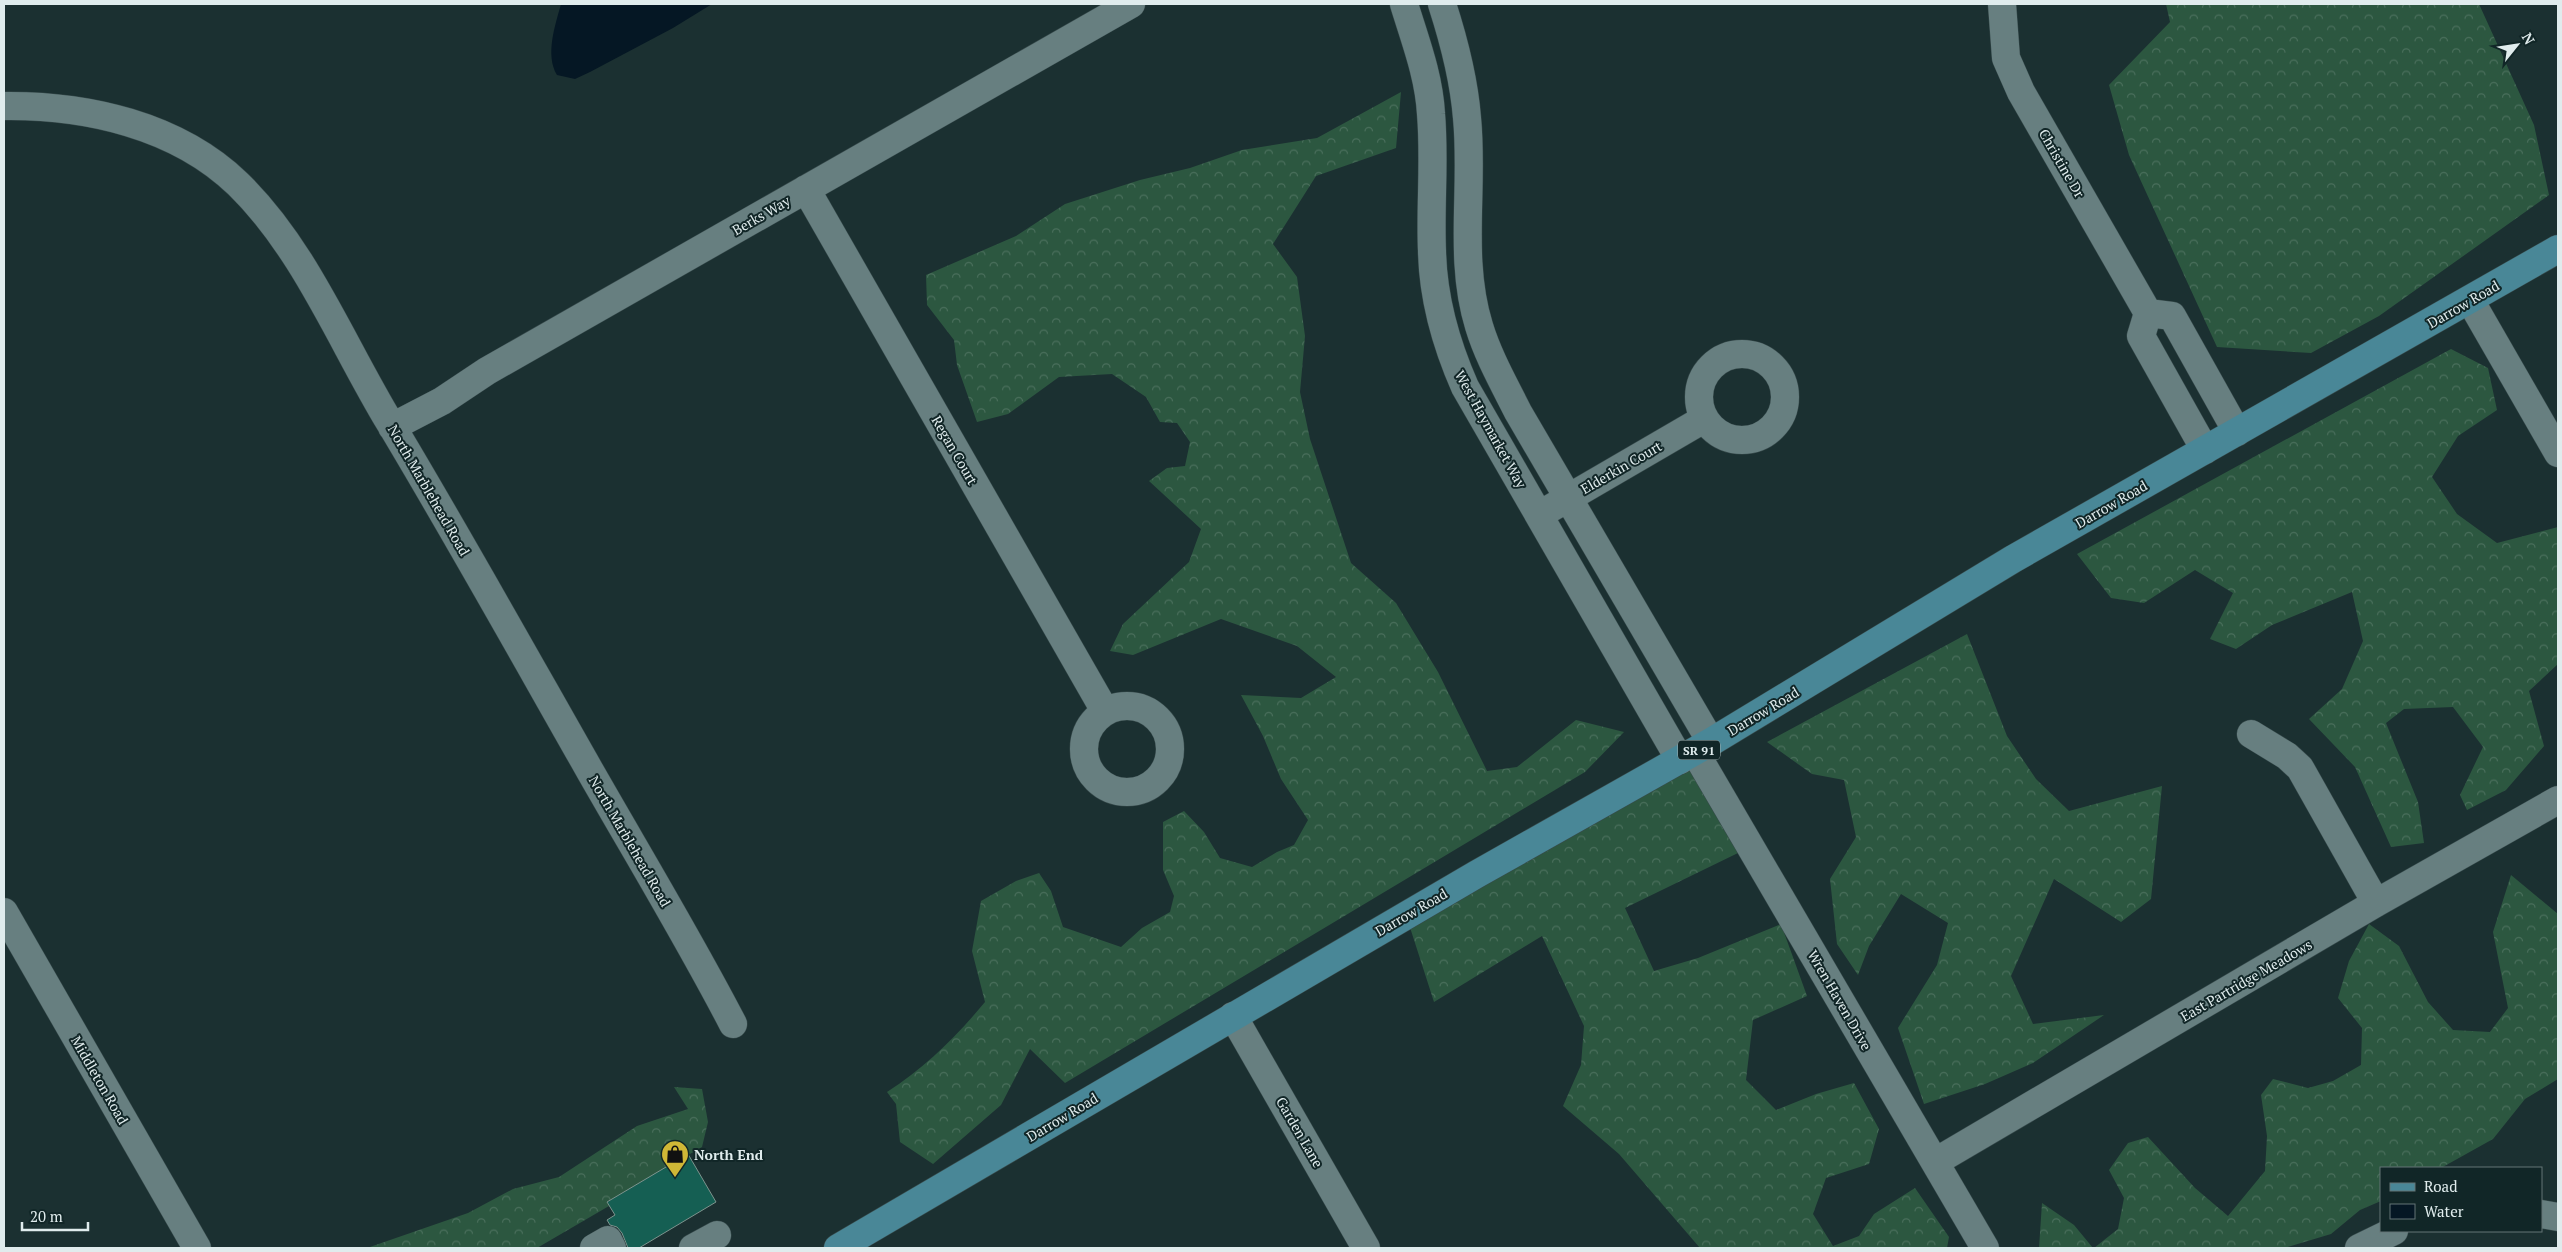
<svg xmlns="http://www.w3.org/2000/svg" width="2562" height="1252" font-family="'PT Serif',serif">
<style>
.forest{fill:url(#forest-crowns)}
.water{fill:#051724}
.building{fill:#155f53;stroke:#7d948e}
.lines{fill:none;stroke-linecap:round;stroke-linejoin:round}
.minor-casing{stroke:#384b4c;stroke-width:29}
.major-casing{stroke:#384b4c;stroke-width:29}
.minor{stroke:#677f80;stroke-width:28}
.major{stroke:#498797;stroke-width:28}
.labels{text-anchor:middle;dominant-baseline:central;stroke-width:4;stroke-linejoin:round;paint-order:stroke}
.shield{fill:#112627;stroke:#a2b1b2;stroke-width:1}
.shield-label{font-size:12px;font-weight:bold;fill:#e0eced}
.street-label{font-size:14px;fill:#e0eced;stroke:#112627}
.poi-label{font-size:14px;font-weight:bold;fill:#e0eced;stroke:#112627;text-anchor:start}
</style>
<defs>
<pattern id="forest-crowns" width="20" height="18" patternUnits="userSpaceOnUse" patternTransform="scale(1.25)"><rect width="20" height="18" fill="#2c5740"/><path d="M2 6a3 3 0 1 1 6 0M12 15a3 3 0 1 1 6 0" fill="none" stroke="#4a6f5c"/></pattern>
</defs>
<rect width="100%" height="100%" fill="#1b3031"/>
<path class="forest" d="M2166,4h313l55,121 15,70 -170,121 -68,37 -94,-6 -88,-192 -20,-70 61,-63z
M1401,92l-5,56 -80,28 -43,68 24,33 8,59 -5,56 10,47 41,124 45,40 42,69 49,99 30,-4 59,-47 48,12 -39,40 -520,311 -35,-34 -29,56 -68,59 -33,-22 -4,-38 -9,-12c39,-25 69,-55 98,-90l-13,-51 9,-50 35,-20 23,-8 12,18 12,36 58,20 21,-19 28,-16 4,-16 -11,-26v-48l21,-11 20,21 16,26 32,9 25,-15 17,-7 14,-25 -27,-41 -18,-43 -22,-41 60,3 35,-21 -39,-31 -76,-27 -88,36 -23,-4 13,-27 66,-62 12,-33 -52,-48 18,-13 18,-2 5,-24 -13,-19 -17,-1 -14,-25 -34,-23 -53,3 -51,37 -31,8 -20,-57 -3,-25 -27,-35 -1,-30 90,-39 49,-32 75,-24 50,-12 52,-18 75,-12z
M2451,349l37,19 9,42 -39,26 -26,41 25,37 40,29 61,-16v137l-29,27 15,55 -38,44 -39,20 -7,-15 23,-48 -30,-40 -49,2 -18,14 32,79 6,41 -33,4 -36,-80 -46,-48 33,-30 21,-48 -11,-49 -80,33 -36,24 -26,-10 23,-46 -38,-23 -51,33 -33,-5 -34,-44z
M1967,634l40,102 29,43 33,32 93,-25 -11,113 -30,23 -67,-43 -43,97 22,48 71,-9 -71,48 -48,21 -61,20 -26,-76 39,-63 11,-42 -47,-29 -32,52 -11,29 -21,-31 -7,-65 26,-42 -12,-57 -32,-6 -45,-32z
M1695,752l43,101 -113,55 29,63 44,-13 83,-34 26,72 -54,24 -7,60 30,30 40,-16 38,-11 25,46 -10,35 -43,14 -13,36 20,32 26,-10 15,-22 41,-26 34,49 -2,11h-247l-81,-94 -56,-48 18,-41 3,-39 -42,-90 -108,66 -28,-87z
M2511,875l47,39v165l-33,20 -32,40 -52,29h-60v33l-21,9 -29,24 -47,14h-190l24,-19 6,-31 -15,-28 19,-27 20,-6 47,51 33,28 37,-45 2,-35 -6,-41 12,-16 35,9 25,-7 28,-16 1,-37 -24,-30 11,-37 20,-37 30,22 29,56 25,28 37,2 18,-24 -15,-76z
M674,1087l28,2 6,33 -6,25 -95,55 2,4 -72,42h-170l101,-35 45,-24 46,-12 78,-51 51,-17z
M2042,1203l32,22 19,23h-54z"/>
<path class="water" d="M561,4h151l-39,24 -83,44 -15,7 -18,-4c-12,-20 -2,-49 4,-71z"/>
<path class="building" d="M688,1154l28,48 -77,46h-11l-6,-15 -5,-6 -7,-2 -3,-5 8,-5 -8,-13z"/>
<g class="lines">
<g class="minor-casing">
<path id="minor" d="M1404,4c11,36 25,72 27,110 4,46 -1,92 1,137 1,48 14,93 33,136l215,373
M1442,4c12,37 22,76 25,114 7,70 -9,140 12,208 9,30 25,58 39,86l193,330
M2002,4l4,54 15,34 127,221
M4,106c82,-1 173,19 234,78 67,65 104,160 152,239 69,115 134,232 200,348 48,84 99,168 143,253
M806,189l299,522
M2470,300l88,153
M1699 397a43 43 0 1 1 86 0a43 43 0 1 1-86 0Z
M392,427l50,-26 45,-30 644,-367
M2205,450l-64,-114 7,-23 24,3 65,116
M1551,508l153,-89
M1084 749a43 43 0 1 1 86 0a43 43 0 1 1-86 0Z
M2251,734l36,22 13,12 76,135
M1695,752l290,496
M4,912l193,336
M1233,1016l133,232
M1935,1162l441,-259 182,-103
M2541,1214l17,3
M594,1248l14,-8 4,8
M693,1248l24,-13
M2359,1248l35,-17"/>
</g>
<g class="major-casing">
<path id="major" d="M838,1248l639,-374 234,-132 302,-183 545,-310"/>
</g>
<use href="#minor" class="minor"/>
<use href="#major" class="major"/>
</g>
<defs>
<g id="shop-pin" transform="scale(1.4375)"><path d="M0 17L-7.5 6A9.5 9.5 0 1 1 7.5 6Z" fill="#d0b736" stroke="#112627"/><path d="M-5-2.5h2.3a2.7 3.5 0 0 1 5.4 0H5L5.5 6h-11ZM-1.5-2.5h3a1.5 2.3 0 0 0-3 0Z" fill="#111"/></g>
</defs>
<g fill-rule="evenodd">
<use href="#shop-pin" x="675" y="1154"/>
</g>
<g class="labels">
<rect class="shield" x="1678" y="740.5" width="42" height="19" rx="4"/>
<g class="shield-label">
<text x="1699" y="750">SR 91</text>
</g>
<g class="street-label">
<text transform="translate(2062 163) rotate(60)">Christine Dr</text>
<text transform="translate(761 215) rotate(-30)">Berks Way</text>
<text transform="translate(2463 304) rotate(-30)">Darrow Road</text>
<text transform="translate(1491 429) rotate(61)">West Haymarket Way</text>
<text transform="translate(955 450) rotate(60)">Regan Court</text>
<text transform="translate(1621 467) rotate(-30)">Elderkin Court</text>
<text transform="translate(429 490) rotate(60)">North Marblehead Road</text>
<text transform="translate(2111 504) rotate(-30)">Darrow Road</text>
<text transform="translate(1763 711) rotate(-31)">Darrow Road</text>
<text transform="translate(630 841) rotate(60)">North Marblehead Road</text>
<text transform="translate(1411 912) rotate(-30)">Darrow Road</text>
<text transform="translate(2246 980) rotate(-30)">East Partridge Meadows</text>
<text transform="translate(1840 1000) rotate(60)">Wren Haven Drive</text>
<text transform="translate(100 1080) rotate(60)">Middleton Road</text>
<text transform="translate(1062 1117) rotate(-31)">Darrow Road</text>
<text transform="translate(1300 1132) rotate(60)">Garden Lane</text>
</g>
<g class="poi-label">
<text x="694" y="1154">North End</text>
</g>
</g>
<rect width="2562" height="1252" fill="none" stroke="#e0eced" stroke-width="10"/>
<rect x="2380" y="1167" width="162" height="65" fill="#112627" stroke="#647576"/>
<rect x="2390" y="1183" width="25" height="8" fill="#498797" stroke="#647576"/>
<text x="2424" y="1192" font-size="15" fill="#e0eced">Road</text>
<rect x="2390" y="1204" width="25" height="15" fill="#051724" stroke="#647576"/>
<text x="2424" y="1217" font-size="15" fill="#e0eced">Water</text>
<g transform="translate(2517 45) rotate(60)" stroke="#112627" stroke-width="4" paint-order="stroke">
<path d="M0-4L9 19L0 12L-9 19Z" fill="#e0eced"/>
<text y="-8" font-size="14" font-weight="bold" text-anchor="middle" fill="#e0eced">N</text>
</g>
<path d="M22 1222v8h66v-8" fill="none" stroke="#e0eced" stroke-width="2.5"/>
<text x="30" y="1222" font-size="15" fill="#e0eced" stroke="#112627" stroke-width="4" paint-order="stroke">20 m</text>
</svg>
